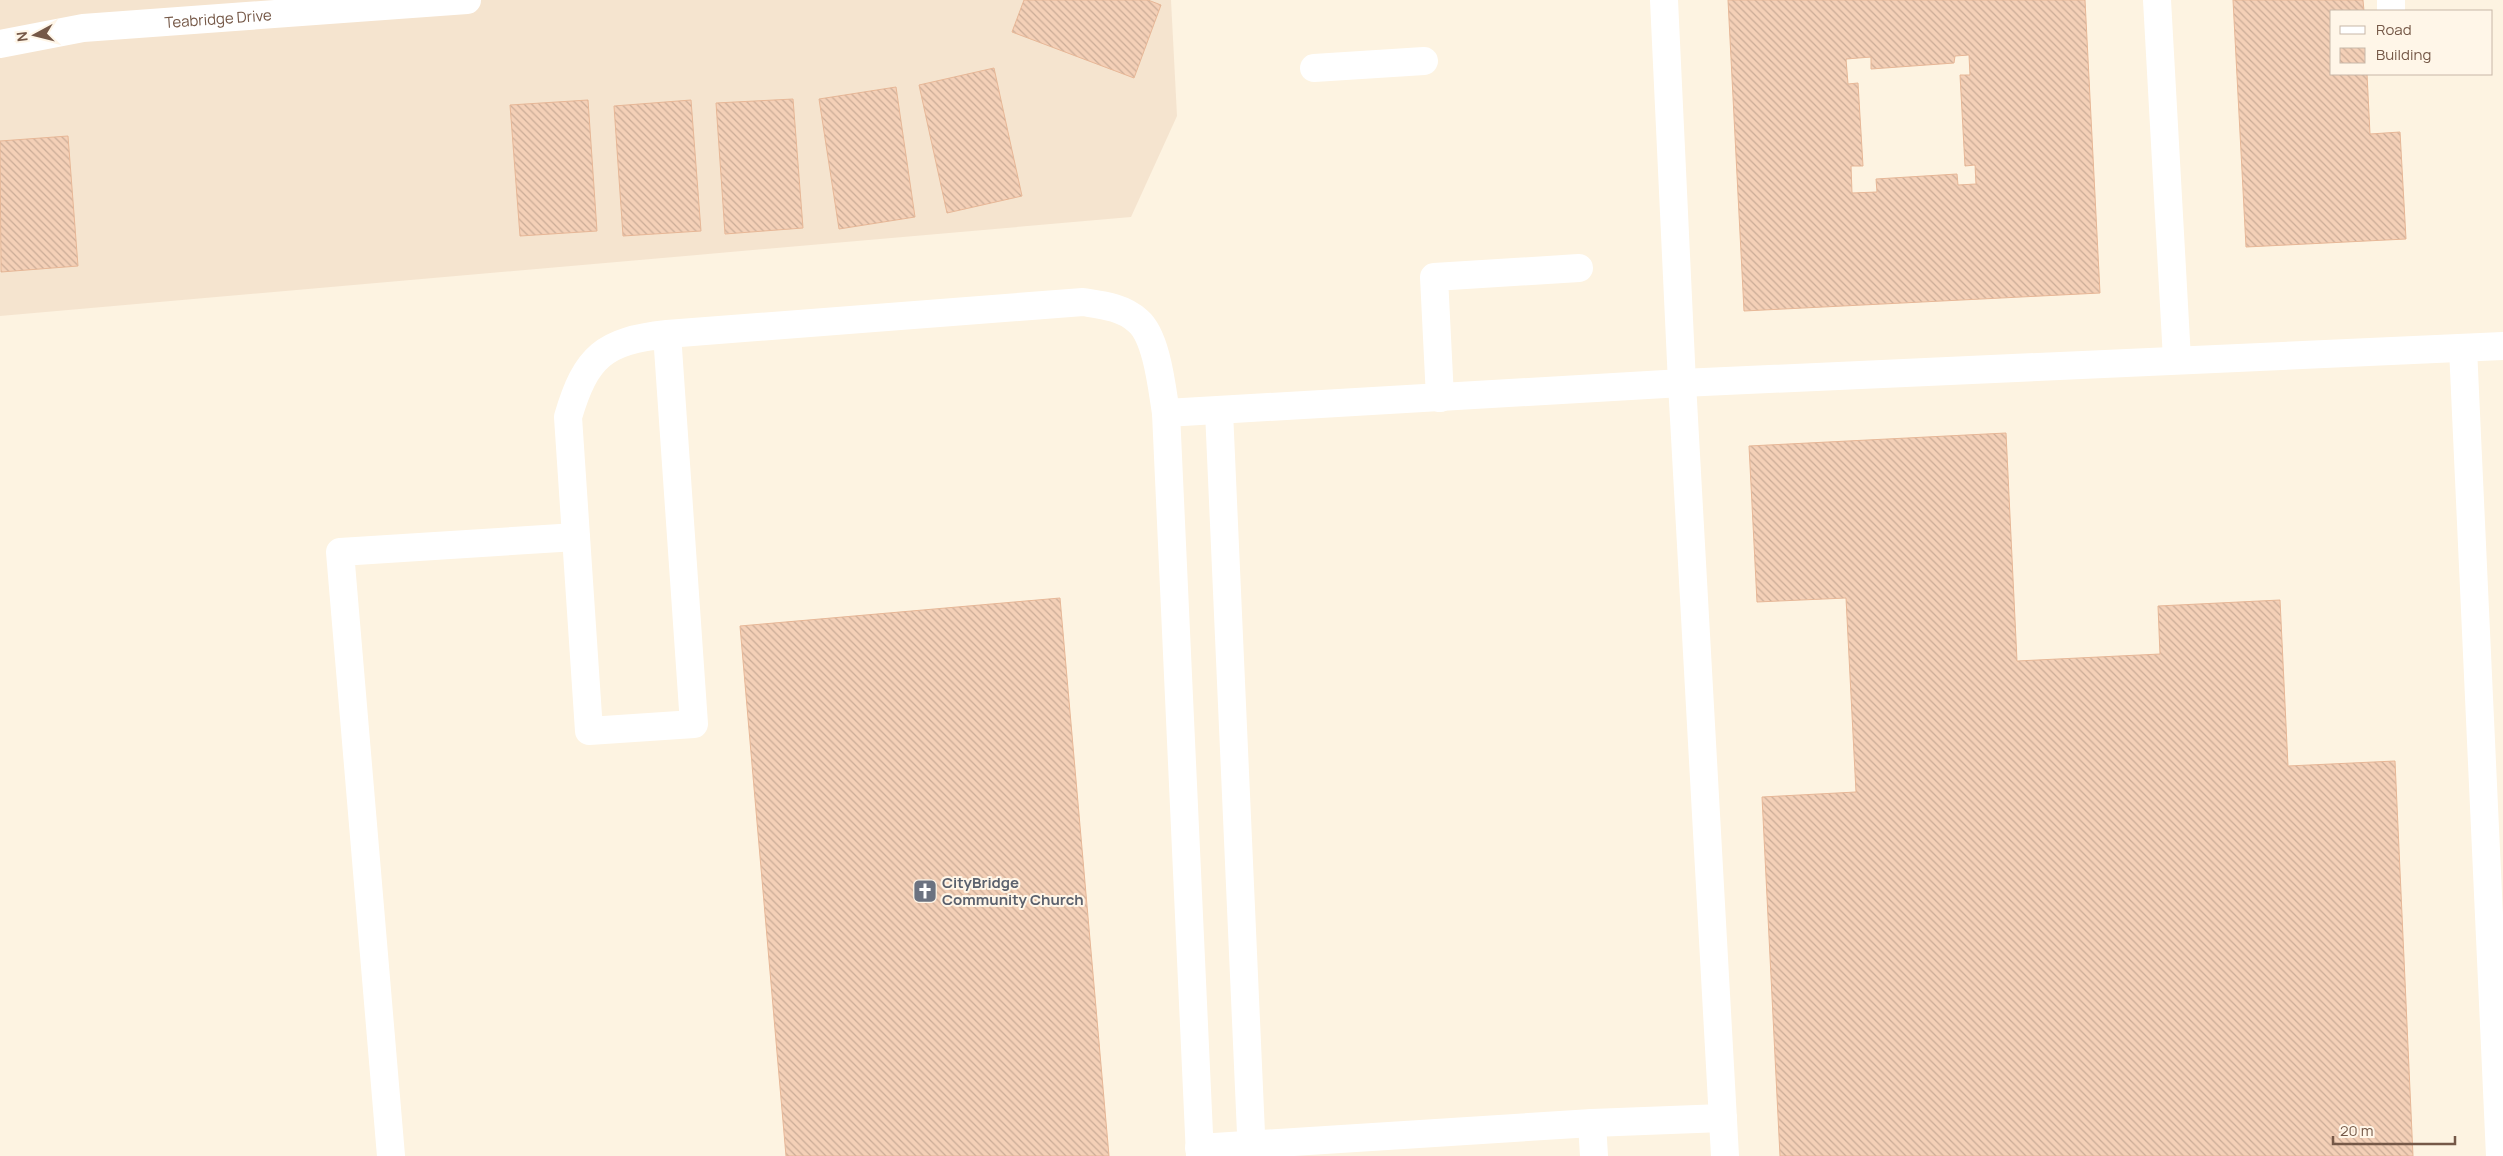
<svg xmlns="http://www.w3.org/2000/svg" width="2503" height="1156" font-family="Manrope,sans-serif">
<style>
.residential{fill:#f5e4cf}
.building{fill:url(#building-back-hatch);stroke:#e7b797;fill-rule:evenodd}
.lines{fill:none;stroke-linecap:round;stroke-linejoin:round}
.minor{stroke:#fff;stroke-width:28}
.labels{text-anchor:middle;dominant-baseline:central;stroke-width:4;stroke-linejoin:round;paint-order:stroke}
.street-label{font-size:15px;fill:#755847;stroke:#fff6e8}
.worship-label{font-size:15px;font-weight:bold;fill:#5b616d;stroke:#fff6e8;text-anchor:start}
</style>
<defs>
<pattern id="building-back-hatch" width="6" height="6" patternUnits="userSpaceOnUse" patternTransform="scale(1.25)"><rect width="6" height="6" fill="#f4d0b7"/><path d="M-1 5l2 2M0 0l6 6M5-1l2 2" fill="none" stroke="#caac97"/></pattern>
</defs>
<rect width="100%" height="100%" fill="#fdf3e1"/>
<path class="residential" d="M0,0h1171l6,116 -46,101 -1131,99z"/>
<path class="building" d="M1024,0h124l13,5 -27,73 -122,-46z
M1728,0h357l15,293 -356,18zM1969,55l1,20h-10l5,91 10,-1 1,19 -18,1 -1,-11 -81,5 1,13 -25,1 -1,-27h12l-5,-83 -10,1 -2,-25 25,-2v12l83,-6 1,-7z
M2233,0h130l1,11h-32v63h35l3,60 30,-2 6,107 -160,8z
M994,68l28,128 -75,17 -28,-128z
M896,87l19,130 -76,12 -20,-130z
M793,99l10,129 -78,6 -9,-131z
M588,100l9,131 -77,5 -10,-131z
M691,100l10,131 -78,5 -9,-130z
M68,136l10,130 -77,6 -1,-131z
M2006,433l11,228 143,-7 -2,-48 122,-6 8,166 107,-5 18,395h-633l-18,-359 94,-5 -10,-194 -89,4 -8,-156z
M1060,598l49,558h-323l-46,-530z"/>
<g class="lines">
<g class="minor">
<path d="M1664,0l18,383 43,773"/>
<path d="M2157,0l20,359"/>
<path d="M2391,0v11"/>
<path id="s1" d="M0,44l83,-16 384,-28"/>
<path d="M1314,68l110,-7"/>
<path d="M667,334l27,390 -105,7 -21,-314c18,-61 36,-76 99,-83l416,-32c19,3 40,5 55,19 19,16 24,68 28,92l34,743"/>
<path d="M2463,348l37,808"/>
<path d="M1440,398l-6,-121 145,-9"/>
<path d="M1219,411l33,745"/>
<path d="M1166,413l516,-30 821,-37"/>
<path d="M1592,1123l2,33"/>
<path d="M1199,1148l393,-25 131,-5"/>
<path d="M391,1156l-51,-604 236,-15"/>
</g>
</g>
<defs>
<g id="church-square" transform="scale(1.25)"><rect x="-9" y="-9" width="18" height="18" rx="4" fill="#6b7280" stroke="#fff6e8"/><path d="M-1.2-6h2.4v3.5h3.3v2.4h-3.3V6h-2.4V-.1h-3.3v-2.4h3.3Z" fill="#fff"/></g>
</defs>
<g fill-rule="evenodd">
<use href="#church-square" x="925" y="891"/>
</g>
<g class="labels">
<g class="street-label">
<text stroke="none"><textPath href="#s1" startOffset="220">Teabridge Drive</textPath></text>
</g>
<g class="worship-label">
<text x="942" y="882">CityBridge<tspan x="942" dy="17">Community Church</tspan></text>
</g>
</g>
<rect x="2330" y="10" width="162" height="65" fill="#fff6e8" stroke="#c8b7a8"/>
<rect x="2340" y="26" width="25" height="8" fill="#ffffff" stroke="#c8b7a8"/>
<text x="2376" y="35" font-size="15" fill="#755847">Road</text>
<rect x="2340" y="48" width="25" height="15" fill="url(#building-back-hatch)" stroke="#c8b7a8"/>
<text x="2376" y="60" font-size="15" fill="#755847">Building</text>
<g transform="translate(35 35) rotate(263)" stroke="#fff6e8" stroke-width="4" paint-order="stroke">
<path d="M0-4L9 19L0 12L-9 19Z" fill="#755847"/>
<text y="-8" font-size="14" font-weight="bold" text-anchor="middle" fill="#755847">N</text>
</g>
<path d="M2333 1136v8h122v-8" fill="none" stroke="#755847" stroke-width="2.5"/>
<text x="2340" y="1136" font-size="15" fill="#755847" stroke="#fff6e8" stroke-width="4" paint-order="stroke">20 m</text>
</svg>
